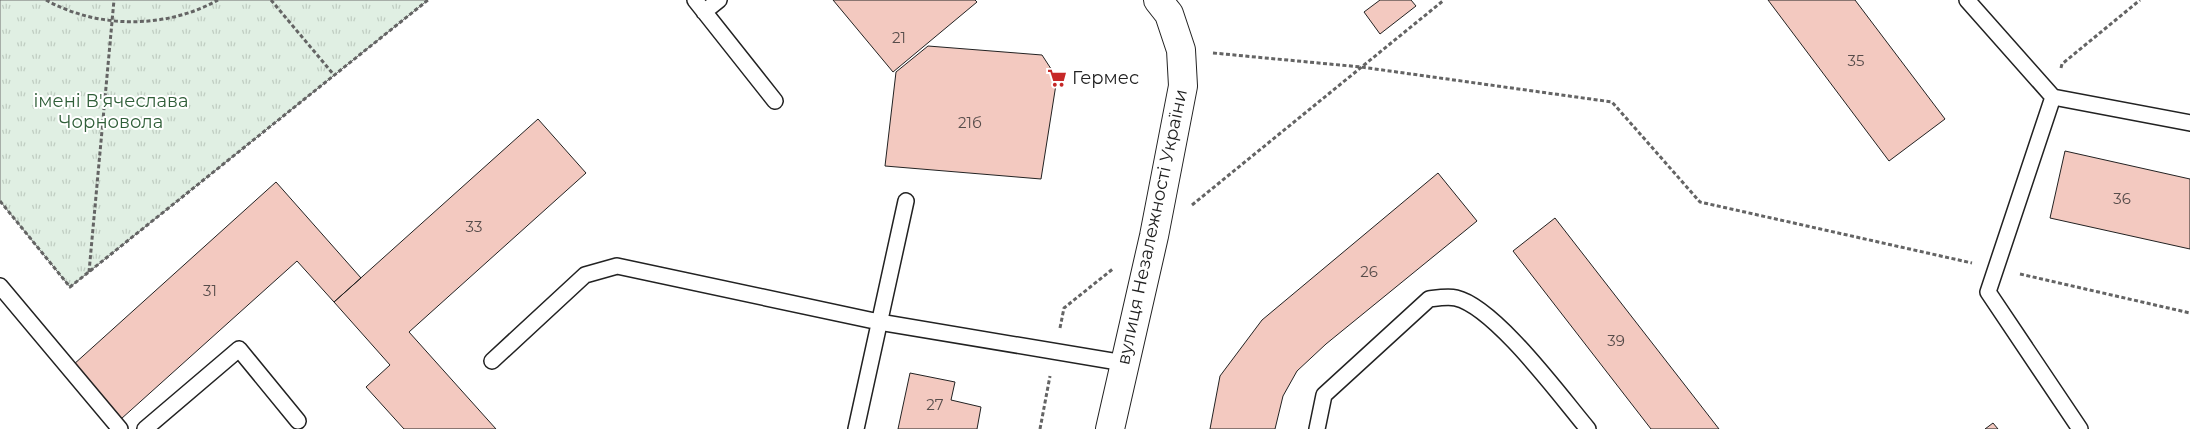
<svg xmlns="http://www.w3.org/2000/svg" width="2190" height="429" font-family="Montserrat,sans-serif">
<style>
.park{fill:url(#park-tufts);stroke:#6f6f6f}
.building{fill:#f3c9c0;stroke:#222}
.lines{fill:none;stroke-linecap:round;stroke-linejoin:round}
.lane-casing{stroke:#222;stroke-width:18}
.street-casing{stroke:#222;stroke-width:30}
.path{stroke:#646464;stroke-width:3;stroke-dasharray:4 2.5;stroke-linecap:butt}
.lane{stroke:#fff;stroke-width:15}
.street{stroke:#fff;stroke-width:28}
.labels{text-anchor:middle;dominant-baseline:central;stroke-width:4;stroke-linejoin:round;paint-order:stroke}
.number-label{font-size:15px;fill:#564c4a}
.poi-label{font-size:18px;fill:#222;stroke:#fff;text-anchor:start}
.park-label{font-size:18px;fill:#2f5e38;stroke:#fff}
.street-label{font-size:18px;fill:#222;stroke:#fff}
</style>
<defs>
<pattern id="park-tufts" width="24" height="20" patternUnits="userSpaceOnUse" patternTransform="scale(1.25)"><rect width="24" height="20" fill="#e0efe3"/><path d="M3 7l-1-3M5 7V3M7 7l1-3M15 17l-1-3M17 17v-4M19 17l1-3" fill="none" stroke="#c0cdc2"/></pattern>
</defs>
<rect width="100%" height="100%" fill="#fff"/>
<path class="park" d="M0,0h428l-358,287 -70,-86z"/>
<path class="building" d="M833,0h142l2,2 -84,70z
M1380,0h31l5,6 -36,28 -16,-22z
M1768,0h87l90,119 -56,42z
M928,46l114,9 15,23 -16,101 -156,-13 11,-94z
M538,119l48,54 -177,159 87,97h-92l-38,-42 24,-22 -56,-63z
M2065,151l125,28v70l-140,-31z
M1438,173l39,48 -151,123 -29,27 -14,25 -8,33h-65l10,-53 42,-56z
M276,182l85,96 -27,24 -37,-41 -176,158 -48,-54z
M1555,218l164,211h-68l-138,-178z
M910,373l45,9 -4,18 30,7 -4,22h-79z
M1993,423l5,6h-13z"/>
<g class="lines">
<g class="lane-casing">
<path id="lane" d="M695,0l80,101
M1967,0l86,97
M704,12l15,-12
M0,286l120,143
M492,361l93,-86 32,-9 262,56 245,41
M145,429l94,-80 59,72
M856,429l50,-228
M1317,429l7,-34 105,-96c8,-1 19,-3 27,-1 39,9 105,99 132,131
M2080,429l-92,-137 65,-195 137,26"/>
</g>
<g class="street-casing">
<path id="street" d="M1110,429l44,-193 29,-150 -2,-36 -12,-36 -11,-14"/>
</g>
<path class="path" d="M46,0c52,29 120,29 172,0
M271,0l63,75
M1213,53l148,14 251,35 88,100 272,61
M2061,68l1,-4 78,-64
M0,201l70,86 358,-287
M1192,205l252,-205
M89,272l25,-272
M2020,274l170,39
M1060,328l4,-20 50,-40
M1040,429l10,-53"/>
<use href="#lane" class="lane"/>
<use href="#street" class="street"/>
</g>
<defs>
<g id="supermarket-bare" transform="scale(1.5)"><path d="M-6-5.5h2.5l.6 2H6L4.5 2H-2.5L-4.4-4H-6ZM-1.5 3.2a1.3 1.3 0 1 0 .1 0ZM3 3.2a1.3 1.3 0 1 0 .1 0Z" fill="#c62828" stroke="#fff" stroke-width="2.5" paint-order="stroke"/></g>
</defs>
<g fill-rule="evenodd">
<use href="#supermarket-bare" x="1057" y="78"/>
</g>
<g class="labels">
<g class="number-label">
<text x="899" y="37">21</text>
<text x="1856" y="60">35</text>
<text x="970" y="122">21б</text>
<text x="2122" y="198">36</text>
<text x="474" y="226">33</text>
<text x="1369" y="271">26</text>
<text x="210" y="290">31</text>
<text x="1616" y="340">39</text>
<text x="935" y="404">27</text>
</g>
<g class="poi-label">
<text x="1072" y="78">Гермес</text>
</g>
<g class="park-label">
<text x="111" y="101">імені В'ячеслава<tspan x="111" dy="21">Чорновола</tspan></text>
</g>
<g class="street-label">
<text transform="translate(1152 227) rotate(-78)">вулиця Незалежності України</text>
</g>
</g>
</svg>
